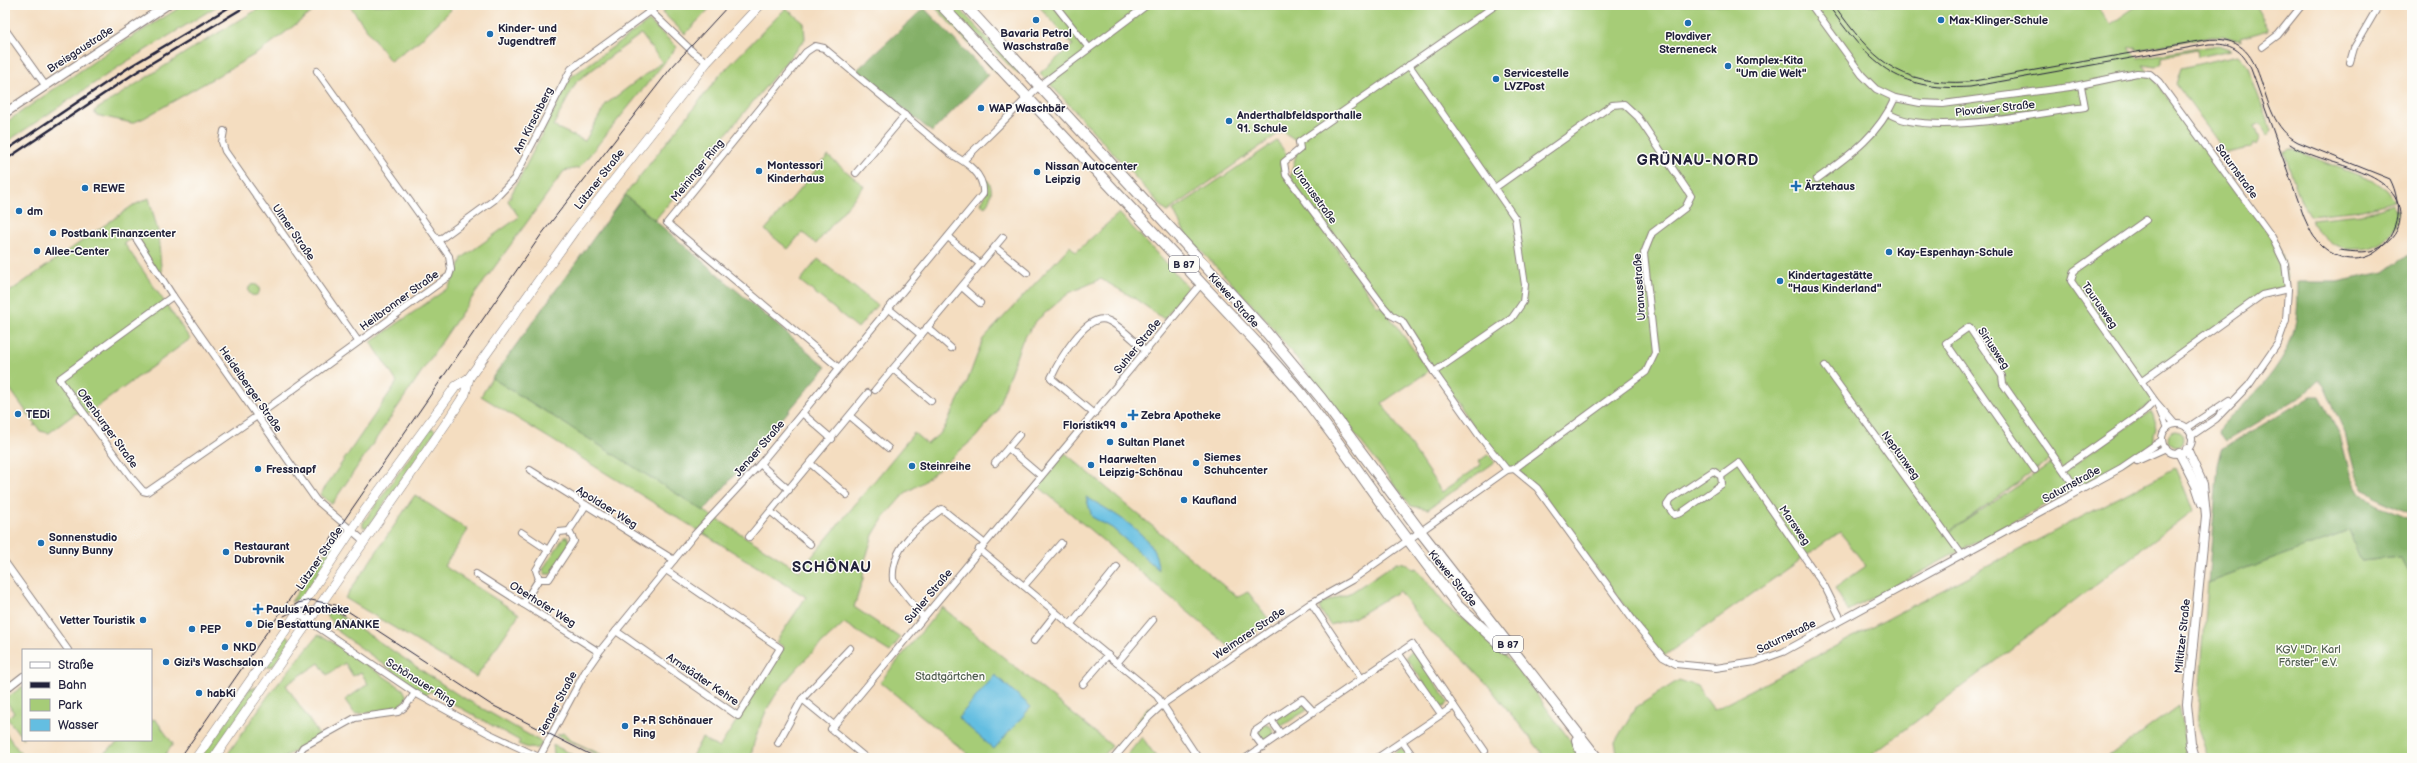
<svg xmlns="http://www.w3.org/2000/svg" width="2417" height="763" font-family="'Balsamiq Sans',sans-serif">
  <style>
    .green { fill: #a6cc77; stroke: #647759; fill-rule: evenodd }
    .forest { fill: #84b068; stroke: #536952 }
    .water { fill: #64bee1; stroke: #43708e }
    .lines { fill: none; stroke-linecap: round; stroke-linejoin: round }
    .minor-casing { stroke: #8b807e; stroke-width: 8 }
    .tertiary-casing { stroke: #8b807e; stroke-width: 10 }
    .secondary-casing { stroke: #8b807e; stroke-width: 10 }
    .primary-casing { stroke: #8b807e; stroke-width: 12 }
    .minor { stroke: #fff; stroke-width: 6 }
    .tertiary { stroke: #fff; stroke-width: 8 }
    .secondary { stroke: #fff; stroke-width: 9 }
    .primary { stroke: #fff; stroke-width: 10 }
    .tram { stroke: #22223b; stroke-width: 1 }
    .rail { stroke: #22223b; stroke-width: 2.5 }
    .poi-dot { fill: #1f6fb2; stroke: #fdfcf7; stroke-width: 1.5 }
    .labels { text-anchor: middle; stroke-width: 3; stroke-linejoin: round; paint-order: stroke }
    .shield { fill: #fdfcf7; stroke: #646373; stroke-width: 1 }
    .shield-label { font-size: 10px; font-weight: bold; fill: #22223b }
    .poi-label { font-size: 11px; font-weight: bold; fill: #22223b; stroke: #fdfcf7; text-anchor: start }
    .street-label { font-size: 11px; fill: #22223b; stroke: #fdfcf7 }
    .park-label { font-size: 11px; fill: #505e50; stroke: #fdfcf7 }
    .district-label { font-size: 15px; font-weight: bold; letter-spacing: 1px; fill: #22223b; stroke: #fdfcf7 }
  </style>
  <rect width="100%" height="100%" fill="#fdfcf7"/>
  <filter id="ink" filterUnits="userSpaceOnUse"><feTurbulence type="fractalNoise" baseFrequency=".025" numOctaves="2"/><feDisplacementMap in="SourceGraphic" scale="8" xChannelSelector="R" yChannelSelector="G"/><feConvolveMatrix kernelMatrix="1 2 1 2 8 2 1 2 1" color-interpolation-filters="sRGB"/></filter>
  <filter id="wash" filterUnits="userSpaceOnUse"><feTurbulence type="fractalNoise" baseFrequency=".012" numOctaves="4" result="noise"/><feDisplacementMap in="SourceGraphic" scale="16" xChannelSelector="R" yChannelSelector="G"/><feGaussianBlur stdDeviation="0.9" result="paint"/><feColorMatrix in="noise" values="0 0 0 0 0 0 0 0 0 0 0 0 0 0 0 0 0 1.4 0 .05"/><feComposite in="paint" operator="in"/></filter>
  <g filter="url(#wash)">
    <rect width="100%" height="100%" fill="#f4ddc0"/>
    <!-- green -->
    <g class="green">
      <polygon points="184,5 219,5 126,62 5,143 5,123 109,51"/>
      <polygon points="265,5 321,5 261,51 144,118 132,123 96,115 94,111 188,51"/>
      <polygon points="349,5 447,5 451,10 420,40 390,61"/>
      <polygon points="666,5 713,5 685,34 663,13"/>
      <polygon points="933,5 937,5 998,71 996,73"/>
      <path d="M947 5H956L1019 72 1017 73C994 49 969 29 947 5Z"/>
      <polygon points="1038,5 2095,5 2111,24 2138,5 2255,5 2269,30 2240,38 2241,41 2223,36 2211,36 2137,50 2136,47 2129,48 2138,58 2218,45 2232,50 2198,57 2197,50 2161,57 2161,63 2155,67 2143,65 2272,237 2285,264 2288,289 2262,295 2142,381 2155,401 2063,469 2054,457 1943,536 2052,463 2061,473 2151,411 2156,427 2154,434 2154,443 2129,460 1848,611 1835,588 1866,566 1840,532 1664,656 1651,642 1537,488 1514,469 1507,470 1478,434 1402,321 1391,315 1290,179 1299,142 1282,131 1167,212 1040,73 1073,45"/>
      <polygon points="786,8 804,23 805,39 655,220 625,195 719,76"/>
      <path d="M649 21 677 47 579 168 564 171 462 312 332 504 320 495 397 382 371 342 448 288 458 270 462 258 519 217 508 201 571 77ZM641 34 662 62 606 104 585 141 553 126 577 81Z"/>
      <polygon points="2238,55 2247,65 2271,131 2266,137 2260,123 2254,126 2259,139 2256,145 2253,143 2251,148 2226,153 2176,84 2181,68"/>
      <polygon points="1277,141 1288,156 1280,164 1285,175 1378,307 1381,305 1429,371 1382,403 1442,492 1481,465 1479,461 1489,454 1495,462 1428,509 1411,506 1264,317 1186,235 1173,210"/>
      <polygon points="2291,149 2376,182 2387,190 2395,201 2362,210 2309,215 2301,202 2284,152"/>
      <polygon points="828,156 864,186 816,244 802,232 788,249 765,230"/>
      <path d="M984 177C995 186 992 197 985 207L981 204 987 191Z"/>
      <polygon points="149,198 158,232 162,278 134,237 124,243 190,339 86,415 76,413 49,433 40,431 36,425 33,426 35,424 5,382 5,295 132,206"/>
      <path d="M2393 204 2394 209 2397 208C2399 233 2384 248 2359 249 2352 249 2344 250 2338 247 2325 242 2317 229 2310 219L2360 214Z"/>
      <path d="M1119 213 1188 287 1164 319 1134 298 1101 279 1069 293 1037 320 1022 341 996 412 976 437 922 483 905 493 884 517 873 535 864 564 863 579 854 607 900 638 890 652 844 623C799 665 765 692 751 755L760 758H691L702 738 719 748 784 647 776 642 806 597 481 396 492 378 800 571 914 433 927 444 943 431 967 382 983 339 1070 246 1076 252Z"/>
      <polygon points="818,259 877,305 858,328 800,281"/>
      <circle cx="254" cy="290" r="5.5"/>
      <polygon points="430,429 434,429 435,432 368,527 363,527 363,523"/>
      <circle cx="2176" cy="439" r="8"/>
      <polygon points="1065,453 1237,597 1248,592 1270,621 1232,649 1039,487"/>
      <polygon points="2175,468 2193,510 1868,758 1618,758 1615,742 1635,708 1679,680 1697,686 1714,710"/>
      <polygon points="415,495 468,530 444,566 519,614 476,677 345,598"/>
      <polygon points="2349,531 2362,561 2401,557 2412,577 2412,758 2208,758 2197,725 2208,583"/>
      <polygon points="339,532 340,540 337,545 301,598 291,602"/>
      <polygon points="564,537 568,537 570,543 551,574 545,574 543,569"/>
      <polygon points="1397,562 1404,563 1413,569 1416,568 1447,607 1490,640 1505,655 1528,683 1575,747 1579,758 1533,758 1542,753 1487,684 1459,655 1429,631 1399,591 1354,618 1330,625 1319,608 1323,603 1352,592"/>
      <polygon points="942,607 1112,746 1102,758 973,758 880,682"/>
      <path d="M328 611 338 614 457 694 543 743C537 752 528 748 518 744L520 741 430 691 426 695 332 627 333 622 327 616Z"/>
      <polygon points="286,635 291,639 273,666 264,667"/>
      <path d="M318 635 326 638 403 689 407 697C398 715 372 711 355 714L345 700 368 684 361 672 353 676 345 663 327 675 319 663 286 685 319 735 284 758H225L268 696Z"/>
      <polygon points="1411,651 1413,651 1449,702 1444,707 1440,707 1406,657"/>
      <polygon points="23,686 23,739 7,718 14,713 5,699"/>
      <polygon points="259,687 209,758 202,756 249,689"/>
      <polygon points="1300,703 1303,703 1307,710 1280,727 1277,719"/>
      <polygon points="2178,706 2190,758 2107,758"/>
      <polygon points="1149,707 1151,709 1136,726 1134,725"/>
      <polygon points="151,719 156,720 173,744 163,758 97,758 121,740 151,740"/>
      <circle cx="1266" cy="732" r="7"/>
      <polygon points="5,732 24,758 5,758"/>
      <polygon points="563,733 572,741 609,758 604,758 557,735"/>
      <polygon points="1142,737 1157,758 1125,758"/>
      <polygon points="1120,741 1122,743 1110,758 1106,758"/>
      <polygon points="553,745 580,758 557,758 554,754"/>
      <polygon points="1401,748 1407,754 1406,757 1387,758"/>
    </g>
    <!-- forest -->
    <g class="forest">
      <polygon points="924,8 988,75 932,132 857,70"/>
      <polygon points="625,195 826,367 704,511 492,378"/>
      <path d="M2412 248V514L2378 499 2365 489 2355 472 2345 433 2324 386 2319 380 2304 394 2226 441 2219 432 2223 424C2248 402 2284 367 2293 333 2298 316 2298 300 2298 282H2337L2384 272 2410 253Z"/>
      <polygon points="2311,396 2320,396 2340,435 2350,474 2361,493 2375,504 2412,520 2412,577 2401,557 2361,561 2349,531 2208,583 2218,465 2222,449"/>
    </g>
    <!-- water -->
    <g class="water">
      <path d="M1086 497C1107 509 1144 529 1154 552 1157 557 1157 564 1159 570L1112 528 1092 517Z"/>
      <polygon points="995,675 1031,707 994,749 958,718"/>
    </g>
  </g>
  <g filter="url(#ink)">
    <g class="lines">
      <defs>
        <g id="minor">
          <polyline points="644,5 694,53 707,62"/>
          <polyline points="1055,5 1089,48"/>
          <polyline points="1811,5 1862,75 1876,89 1895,98 1920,103 1943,104 2070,87 2137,73 2150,74 2159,82 2272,237 2285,264 2288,289 2286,320 2278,343 2249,385 2216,419 2191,436"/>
          <polyline points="5,29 45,85"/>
          <polyline points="2262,47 2278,35 2302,5"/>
          <polyline points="2350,62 2354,48 2379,5"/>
          <polyline points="1409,65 1515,218 1525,285 1523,302 1512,318 1434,372 1478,434 1507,470"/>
          <path d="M1888 113C1925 138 2040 113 2085 107L2081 86"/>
          <polyline points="224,131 222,142 225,151 358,341"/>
          <polyline points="964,160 1038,87 1147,5"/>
          <polyline points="856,173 905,115"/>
          <path d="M1817 179C1850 155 1878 136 1895 98"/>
          <polyline points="2146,220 2074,271 2071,281 2155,401 2175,424"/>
          <polyline points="135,237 173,296 316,500 364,541"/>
          <polyline points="948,237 980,264"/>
          <polyline points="438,241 494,200 514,179 571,69 659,5"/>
          <polyline points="995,247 1027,273"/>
          <polyline points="962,287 980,303"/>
          <polyline points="173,296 59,379 131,477 143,491 147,492 257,416 449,276 451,270 449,256 317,71"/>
          <polyline points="888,308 921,335"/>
          <polyline points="927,327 951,348"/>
          <polyline points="1825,366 1962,555"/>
          <polyline points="893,369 931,401"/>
          <polyline points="1434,372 1402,321 1391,315 1384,307 1286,175 1284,162 1300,149 1299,142 1496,5"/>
          <polyline points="2142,381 2262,295 2288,289"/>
          <polyline points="875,390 1003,237"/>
          <polyline points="2158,406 2167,428"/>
          <polyline points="802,413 832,439"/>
          <path d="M1094 414 1051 378C1058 363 1087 309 1109 321 1122 327 1134 341 1146 351"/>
          <polyline points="850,416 888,448"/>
          <circle cx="2177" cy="439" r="15"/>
          <polyline points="2187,428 2229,400"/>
          <polyline points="1019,435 1008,448 1041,476"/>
          <polyline points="2137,461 2166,448"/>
          <polyline points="995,463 1008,448"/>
          <polyline points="760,464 789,490"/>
          <polyline points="811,464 847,495"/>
          <polyline points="1514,469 1537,488 1638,627 1663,657 1676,664 1716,668 1755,662 1783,652 2121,468 2162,440"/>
          <polyline points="2063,469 2144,412 2155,401"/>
          <polyline points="530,470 674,560"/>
          <polyline points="2035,470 1946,343 1969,327 2002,376 2003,384 2078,491"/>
          <polygon points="1713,471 1721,476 1722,484 1681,513 1674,515 1667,505 1671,499"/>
          <polyline points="1721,476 1739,463 1825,587 1841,619"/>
          <polyline points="771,512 810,544"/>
          <polyline points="521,532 548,550"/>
          <polyline points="749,537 868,393"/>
          <polyline points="979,549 1157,696 1198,758"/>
          <polyline points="5,562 68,650"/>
          <polyline points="476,574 599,652"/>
          <polyline points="539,579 536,570 559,532 569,531"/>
          <polyline points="1024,586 1061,543"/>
          <polyline points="1311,603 1362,679"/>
          <polyline points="523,604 539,579 549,579 574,541 569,531 586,505"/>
          <polyline points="297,613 415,693 488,733 541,758"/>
          <path d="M923 617 893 580C890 548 919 526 942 509L984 543"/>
          <polyline points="1070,625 1117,567"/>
          <polyline points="616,631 738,716 780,648 666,570"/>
          <polyline points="1034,641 1056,613"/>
          <polyline points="1399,654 1441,714"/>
          <polyline points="1117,663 1153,620"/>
          <polyline points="1083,684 1108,655"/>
          <polyline points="5,690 23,676"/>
          <polyline points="802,699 834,725"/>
          <polyline points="1454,706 1485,751"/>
          <polyline points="1271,720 1281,734"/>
          <polyline points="1402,741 1412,755 1407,758"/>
          <polyline points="778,743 802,699 850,648"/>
          <polyline points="1263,747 1254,735 1255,731 1302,699 1314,712"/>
          <polyline points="296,758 303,747 355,718 398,712 405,707 415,693"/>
          <path d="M539 758 585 672 599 652 695 534 760 464 983 194C985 174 966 162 951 154L824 48 815 46 806 52 667 223 839 368"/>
          <polyline points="866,758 831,729 1202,283"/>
          <polyline points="1114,758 1149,717 1163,704 1311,603 1352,580 1507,470 1514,469 1646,372 1655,353 1644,253 1652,233 1685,208 1691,196 1638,117 1624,104 1612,105 1496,187"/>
          <polyline points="1246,758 1412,644 1454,706 1377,758"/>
        </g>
        <g id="tertiary">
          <polyline points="5,113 167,5"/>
          <polyline points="2187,449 2203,484 2206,516 2187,704 2191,744 2195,758"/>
          <polyline points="2179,453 2196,486 2202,504"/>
        </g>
        <g id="secondary">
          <polyline points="196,758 285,631 363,513 456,386 469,378"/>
          <polyline points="214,758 449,419 465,394 469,378 574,231 707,62 760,5"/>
        </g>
        <g id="primary">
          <polyline points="941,5 1256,342 1301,393 1334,437 1391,517 1458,606 1505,649"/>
          <polyline points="965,5 1267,333 1321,398 1420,531 1597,758"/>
          <polyline points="1577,740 1583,758"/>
        </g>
      </defs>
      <!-- minor casing -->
      <use href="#minor" class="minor-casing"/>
      <!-- tertiary casing -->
      <use href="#tertiary" class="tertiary-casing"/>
      <!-- secondary casing -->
      <use href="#secondary" class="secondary-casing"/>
      <!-- primary casing -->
      <use href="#primary" class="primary-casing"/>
      <!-- minor -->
      <use href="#minor" class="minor"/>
      <!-- tertiary -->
      <use href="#tertiary" class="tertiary"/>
      <!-- secondary -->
      <use href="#secondary" class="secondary"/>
      <!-- primary -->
      <use href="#primary" class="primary"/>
      <!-- tram -->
      <g class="tram">
        <path d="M1828 5C1869 62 1895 92 1970 87L2209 44C2231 43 2242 50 2251 69L2304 217C2309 228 2313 238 2322 246 2365 284 2417 232 2390 179L2298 142C2249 117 2277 30 2204 40L1968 82C1897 86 1873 59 1834 5"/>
        <path d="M2290 144C2322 167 2400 167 2400 217 2400 230 2392 240 2381 247 2370 254 2353 252 2340 250"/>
        <polyline points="284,611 298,603 311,600 340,606 490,704 597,758"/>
        <path d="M284 616C305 604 324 605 345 615"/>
        <polyline points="180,758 541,235 671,68 729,5"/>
      </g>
      <!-- rail -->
      <g class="rail">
        <polyline points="5,151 131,66 233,5"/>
        <polyline points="5,160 135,73 248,5"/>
      </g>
    </g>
  </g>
  <!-- markers -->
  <g class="poi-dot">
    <circle cx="1036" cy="20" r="4"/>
    <circle cx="1941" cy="20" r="4"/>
    <circle cx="1688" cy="23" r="4"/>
    <circle cx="490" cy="34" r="4"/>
    <circle cx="1728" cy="66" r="4"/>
    <circle cx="1496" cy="79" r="4"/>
    <circle cx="981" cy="108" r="4"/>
    <circle cx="1229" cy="121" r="4"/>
    <circle cx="759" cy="171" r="4"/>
    <circle cx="1037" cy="172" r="4"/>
    <path d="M1794 180h4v4h4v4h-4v4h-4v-4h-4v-4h4z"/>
    <circle cx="85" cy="188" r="4"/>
    <circle cx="19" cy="211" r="4"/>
    <circle cx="53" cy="233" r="4"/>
    <circle cx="37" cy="251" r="4"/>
    <circle cx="1889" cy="252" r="4"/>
    <circle cx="1780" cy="281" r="4"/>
    <circle cx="18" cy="414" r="4"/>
    <path d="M1131 409h4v4h4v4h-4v4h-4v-4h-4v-4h4z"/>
    <circle cx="1124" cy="425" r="4"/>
    <circle cx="1110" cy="442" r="4"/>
    <circle cx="1196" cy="463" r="4"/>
    <circle cx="1091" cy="465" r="4"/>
    <circle cx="912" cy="466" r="4"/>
    <circle cx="258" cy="469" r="4"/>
    <circle cx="1184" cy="500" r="4"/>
    <circle cx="41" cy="543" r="4"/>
    <circle cx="226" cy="552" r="4"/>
    <path d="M256 603h4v4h4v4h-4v4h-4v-4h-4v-4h4z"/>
    <circle cx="143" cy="620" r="4"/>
    <circle cx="249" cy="624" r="4"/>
    <circle cx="192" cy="629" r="4"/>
    <circle cx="225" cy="647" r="4"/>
    <circle cx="166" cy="662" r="4"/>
    <circle cx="199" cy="693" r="4"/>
    <circle cx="625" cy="726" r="4"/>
  </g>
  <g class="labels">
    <!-- shield labels -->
    <g class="shield">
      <rect x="1169" y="256" width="30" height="16" rx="3"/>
      <rect x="1493" y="636" width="30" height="16" rx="3"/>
    </g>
    <g class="shield-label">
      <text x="1184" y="268">B 87</text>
      <text x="1508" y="648">B 87</text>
    </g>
    <!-- poi labels -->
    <g class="poi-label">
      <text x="1949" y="24">Max-Klinger-Schule</text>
      <text x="498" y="32">Kinder- und<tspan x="498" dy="13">Jugendtreff</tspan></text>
      <text x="1036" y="37" text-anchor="middle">Bavaria Petrol<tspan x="1036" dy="13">Waschstraße</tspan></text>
      <text x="1688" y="40" text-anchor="middle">Plovdiver<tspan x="1688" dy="13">Sterneneck</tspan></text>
      <text x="1736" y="64">Komplex-Kita<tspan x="1736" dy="13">"Um die Welt"</tspan></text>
      <text x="1504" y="77">Servicestelle<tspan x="1504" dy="13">LVZPost</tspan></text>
      <text x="989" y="112">WAP Waschbär</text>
      <text x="1237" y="119">Anderthalbfeldsporthalle<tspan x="1237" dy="13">91. Schule</tspan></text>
      <text x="767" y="169">Montessori<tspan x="767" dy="13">Kinderhaus</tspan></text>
      <text x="1045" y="170">Nissan Autocenter<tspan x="1045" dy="13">Leipzig</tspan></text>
      <text x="1805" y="190">Ärztehaus</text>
      <text x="93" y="192">REWE</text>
      <text x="27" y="215">dm</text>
      <text x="61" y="237">Postbank Finanzcenter</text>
      <text x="45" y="255">Allee-Center</text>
      <text x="1897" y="256">Kay-Espenhayn-Schule</text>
      <text x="1788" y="279">Kindertagestätte<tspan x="1788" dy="13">"Haus Kinderland"</tspan></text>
      <text x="26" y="418">TEDi</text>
      <text x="1141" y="419">Zebra Apotheke</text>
      <text x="1116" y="429" text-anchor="end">Floristik99</text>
      <text x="1118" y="446">Sultan Planet</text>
      <text x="1204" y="461">Siemes<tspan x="1204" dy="13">Schuhcenter</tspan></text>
      <text x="1099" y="463">Haarwelten<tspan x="1099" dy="13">Leipzig-Schönau</tspan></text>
      <text x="920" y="470">Steinreihe</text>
      <text x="266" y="473">Fressnapf</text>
      <text x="1192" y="504">Kaufland</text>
      <text x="49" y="541">Sonnenstudio<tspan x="49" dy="13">Sunny Bunny</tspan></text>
      <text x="234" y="550">Restaurant<tspan x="234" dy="13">Dubrovnik</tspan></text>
      <text x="266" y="613">Paulus Apotheke</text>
      <text x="135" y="624" text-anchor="end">Vetter Touristik</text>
      <text x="257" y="628">Die Bestattung ANANKE</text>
      <text x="200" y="633">PEP</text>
      <text x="233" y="651">NKD</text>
      <text x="174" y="666">Gizi's Waschsalon</text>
      <text x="207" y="697">habKi</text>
      <text x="633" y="724">P+R Schönauer<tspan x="633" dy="13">Ring</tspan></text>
    </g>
    <!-- street labels -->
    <g class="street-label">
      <text transform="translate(80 49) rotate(-33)" y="4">Breisgaustraße</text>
      <text transform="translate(1995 108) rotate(-6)" y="4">Plovdiver Straße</text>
      <text transform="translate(533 120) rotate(-63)" y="4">Am Kirschberg</text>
      <text transform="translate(697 170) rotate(-51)" y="4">Meininger Ring</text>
      <text transform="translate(2237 171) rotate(54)" y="4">Saturnstraße</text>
      <text transform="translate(599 179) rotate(-52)" y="4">Lützner Straße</text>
      <text transform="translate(1315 195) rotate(54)" y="4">Uranusstraße</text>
      <text transform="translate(294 232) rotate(55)" y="4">Ulmer Straße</text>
      <text transform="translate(1639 287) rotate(-94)" y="4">Uranusstraße</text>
      <text transform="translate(399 300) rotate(-36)" y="4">Heilbronner Straße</text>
      <text transform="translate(1234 300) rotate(48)" y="4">Kiewer Straße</text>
      <text transform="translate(2100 305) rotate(55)" y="4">Taurusweg</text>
      <text transform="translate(1137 346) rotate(-51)" y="4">Suhler Straße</text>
      <text transform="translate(1994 348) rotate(56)" y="4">Siriusweg</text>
      <text transform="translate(251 389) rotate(55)" y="4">Heidelberger Straße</text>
      <text transform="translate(108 428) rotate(54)" y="4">Offenburger Straße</text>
      <text transform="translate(759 448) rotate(-49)" y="4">Jenaer Straße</text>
      <text transform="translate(1901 455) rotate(54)" y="4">Neptunweg</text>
      <text transform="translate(2071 484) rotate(-29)" y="4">Saturnstraße</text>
      <text transform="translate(607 507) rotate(32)" y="4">Apoldaer Weg</text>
      <text transform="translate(1795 525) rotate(55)" y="4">Marsweg</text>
      <text transform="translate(319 558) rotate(-56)" y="4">Lützner Straße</text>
      <text transform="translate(1453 578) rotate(50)" y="4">Kiewer Straße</text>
      <text transform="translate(928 596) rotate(-50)" y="4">Suhler Straße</text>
      <text transform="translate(543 604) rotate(32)" y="4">Oberhofer Weg</text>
      <text transform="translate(1249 633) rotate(-34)" y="4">Weimarer Straße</text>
      <text transform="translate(1786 636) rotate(-26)" y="4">Saturnstraße</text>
      <text transform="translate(2182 636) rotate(-84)" y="4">Miltitzer Straße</text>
      <text transform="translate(703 679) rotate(34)" y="4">Arnstädter Kehre</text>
      <text transform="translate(421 682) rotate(32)" y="4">Schönauer Ring</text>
      <text transform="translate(557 703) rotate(-62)" y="4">Jenaer Straße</text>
    </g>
    <!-- park labels -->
    <g class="park-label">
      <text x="2308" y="653">KGV "Dr. Karl<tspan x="2308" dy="13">Förster" e.V.</tspan></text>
      <text x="950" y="680">Stadtgärtchen</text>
    </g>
    <!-- district labels -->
    <g class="district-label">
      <text x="1698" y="165">GRÜNAU-NORD</text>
      <text x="832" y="572">SCHÖNAU</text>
    </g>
  </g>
  <!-- margin -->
  <rect width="2417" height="763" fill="none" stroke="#fdfcf7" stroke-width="20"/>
  <!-- legend -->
  <rect x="22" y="649" width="130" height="92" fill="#fdfcf7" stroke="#a5a5ac"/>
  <rect x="30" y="662" width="20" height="6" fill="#ffffff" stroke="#a5a5ac"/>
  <text x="58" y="669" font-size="12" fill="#22223b">Straße</text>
  <rect x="30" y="682" width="20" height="6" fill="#22223b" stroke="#a5a5ac"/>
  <text x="58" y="689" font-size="12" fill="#22223b">Bahn</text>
  <rect x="30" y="699" width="20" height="12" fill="#a6cc77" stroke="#a5a5ac"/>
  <text x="58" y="709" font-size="12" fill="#22223b">Park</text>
  <rect x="30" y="719" width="20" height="12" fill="#64bee1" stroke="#a5a5ac"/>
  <text x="58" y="729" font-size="12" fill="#22223b">Wasser</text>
</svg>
